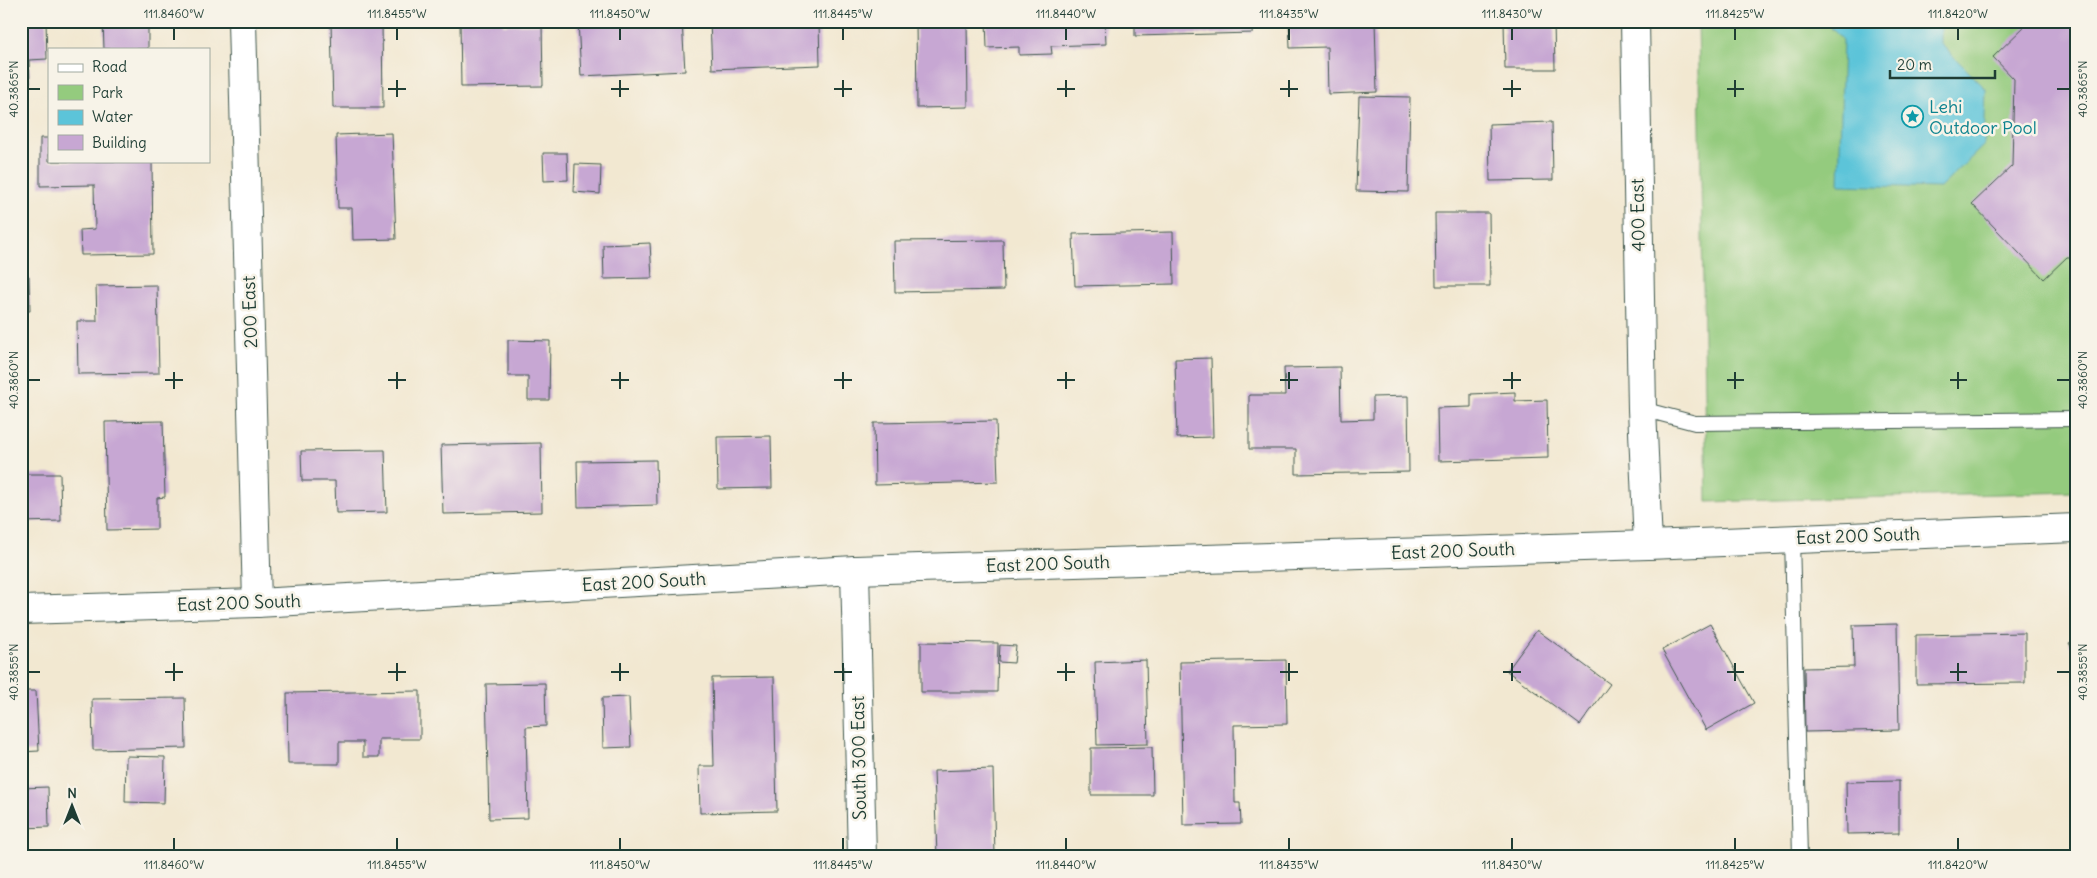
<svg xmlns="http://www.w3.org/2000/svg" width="2097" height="878" font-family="Delius,sans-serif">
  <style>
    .green { fill: #94cb7e; stroke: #5a8459 }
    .water { fill: #5cc4d9; stroke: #3e8086 }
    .building { fill: #c7a7d3 }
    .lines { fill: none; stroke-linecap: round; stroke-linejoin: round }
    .service-casing { stroke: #3f574c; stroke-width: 16 }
    .minor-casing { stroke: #3f574c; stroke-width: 30 }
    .service { stroke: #fff; stroke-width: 14 }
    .minor { stroke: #fff; stroke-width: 28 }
    .ticks { fill: none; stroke: #1f3d34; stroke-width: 2 }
    .labels { text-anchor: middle; stroke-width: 5; stroke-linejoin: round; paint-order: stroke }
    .culture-label { font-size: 18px; fill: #0d838f; stroke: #f7f3e8; text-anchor: start }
    .street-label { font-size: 18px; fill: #1f3d34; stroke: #f7f3e8 }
    .neatline { fill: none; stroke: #1f3d34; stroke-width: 2 }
    .ticks-label { font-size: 12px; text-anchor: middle; fill: #1f3d34 }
  </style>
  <rect width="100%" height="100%" fill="#f7f3e8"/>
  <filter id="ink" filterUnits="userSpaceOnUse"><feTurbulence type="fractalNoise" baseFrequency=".02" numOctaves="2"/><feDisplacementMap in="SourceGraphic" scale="10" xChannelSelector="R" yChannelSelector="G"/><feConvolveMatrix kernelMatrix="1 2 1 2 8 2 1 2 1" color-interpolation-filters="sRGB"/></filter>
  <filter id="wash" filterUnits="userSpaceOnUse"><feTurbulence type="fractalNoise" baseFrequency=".0096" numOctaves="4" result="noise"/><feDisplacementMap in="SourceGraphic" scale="20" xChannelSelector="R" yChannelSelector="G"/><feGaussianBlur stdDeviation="1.12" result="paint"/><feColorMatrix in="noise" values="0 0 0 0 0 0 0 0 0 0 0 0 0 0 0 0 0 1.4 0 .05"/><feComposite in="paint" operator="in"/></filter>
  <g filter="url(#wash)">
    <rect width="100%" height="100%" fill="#f2e8d1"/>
    <!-- green -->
    <polygon class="green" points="1698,21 2076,21 2076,492 1707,502"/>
    <!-- water -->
    <polygon class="water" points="1824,21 1941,21 1941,44 1986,89 1984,145 1940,188 1839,185 1843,40"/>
    <g id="blocks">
      <!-- building -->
      <g class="building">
        <polygon points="21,21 46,21 47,59 29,60 30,83 21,83"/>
        <polygon points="103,21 148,21 148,49 104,49"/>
        <polygon points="331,21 382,21 383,108 333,108"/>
        <polygon points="460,21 503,21 503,25 542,24 543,86 461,87"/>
        <polygon points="578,21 682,21 685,71 581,76"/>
        <polygon points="710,21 819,21 820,65 712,69"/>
        <polygon points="916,21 967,21 968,107 917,108"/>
        <polygon points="986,21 1105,21 1106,44 1051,46 1052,54 1019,55 1019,47 987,48"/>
        <polygon points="1135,21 1252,21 1253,33 1135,36"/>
        <polygon points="1289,21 1375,21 1377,92 1328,94 1327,47 1290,48"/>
        <polygon points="1504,21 1554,21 1555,69 1505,69"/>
        <polygon points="2030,21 2076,21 2076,257 2067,257 2044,279 1972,204 2012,166 2014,79 1993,57"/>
        <polygon points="1359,96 1410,97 1408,192 1356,191"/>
        <polygon points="1552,122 1553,180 1490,181 1489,124"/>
        <polygon points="392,133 396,239 353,240 352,208 338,208 336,135"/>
        <polygon points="40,138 49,138 49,161 152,161 153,254 81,255 80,230 95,229 94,185 40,186"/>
        <polygon points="543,153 567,153 568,180 544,181"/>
        <polygon points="575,164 601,165 600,194 574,192"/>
        <polygon points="1435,213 1489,213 1490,286 1436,286"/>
        <polygon points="1173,232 1174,284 1075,286 1073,234"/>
        <polygon points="1003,240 1004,290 895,292 894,241"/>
        <polygon points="650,243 652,278 604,279 603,245"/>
        <polygon points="29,276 30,311 21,311 21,277"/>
        <polygon points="157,285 159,373 78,374 77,321 97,321 96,286"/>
        <polygon points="508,340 550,341 549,400 528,400 528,376 508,376"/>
        <polygon points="1211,358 1213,437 1177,438 1175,359"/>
        <polygon points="1340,367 1341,420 1373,419 1373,397 1408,396 1409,472 1296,474 1296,449 1249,449 1249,395 1285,395 1284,368"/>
        <polygon points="1515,392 1515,401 1547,400 1548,458 1438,461 1437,408 1471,407 1471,394"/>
        <polygon points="163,421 165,497 157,498 157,529 107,530 105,422"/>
        <polygon points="996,421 998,482 875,485 874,423"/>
        <polygon points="771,436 772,488 718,489 717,437"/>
        <polygon points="541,443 542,512 443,514 441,445"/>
        <polygon points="385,450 387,512 336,513 335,481 302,481 301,451"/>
        <polygon points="656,460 657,505 578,507 577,461"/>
        <polygon points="21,474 60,474 61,521 21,522"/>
        <polygon points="1710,624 1754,703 1706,730 1662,650"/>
        <polygon points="1897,624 1899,730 1805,732 1804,668 1854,667 1853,625"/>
        <polygon points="1537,630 1610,684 1580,725 1507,671"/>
        <polygon points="2025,633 2025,683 1916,684 1916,635"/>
        <polygon points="2076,640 2076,656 2069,643"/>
        <polygon points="921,642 998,643 997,692 921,692"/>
        <polygon points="1000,645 1016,646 1014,663 999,662"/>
        <polygon points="1146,660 1148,744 1097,745 1095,662"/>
        <polygon points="1286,660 1287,724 1234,725 1235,803 1240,803 1241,824 1183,825 1180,662"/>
        <polygon points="774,677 777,811 700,813 699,766 714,766 712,678"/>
        <polygon points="545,683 546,726 526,727 528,818 489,819 486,684"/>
        <polygon points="21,691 36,691 39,751 21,752"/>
        <polygon points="420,691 420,739 379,739 379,757 363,757 363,742 339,742 339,764 288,764 287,693"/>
        <polygon points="629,697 631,747 603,748 602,698"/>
        <polygon points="185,698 186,748 93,750 92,699"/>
        <polygon points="1152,747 1153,795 1091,795 1091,748"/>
        <polygon points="126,756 165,757 164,803 125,802"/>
        <polygon points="993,769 995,857 937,857 934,771"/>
        <polygon points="1899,781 1899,833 1847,834 1846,782"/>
        <polygon points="48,787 49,827 21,828 21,788"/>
      </g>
    </g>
  </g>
  <g filter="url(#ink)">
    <use href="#blocks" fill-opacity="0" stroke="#3f574c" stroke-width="1"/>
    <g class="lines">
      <defs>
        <g id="service">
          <polyline points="1642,409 1695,423 2076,419"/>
          <polyline points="1792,538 1800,857"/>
        </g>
        <g id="minor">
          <polyline points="242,21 257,603"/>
          <polyline points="1635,21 1642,409 1648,545"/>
          <polyline points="855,570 862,857"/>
          <polyline points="21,610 257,603 855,570 1648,545 2076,528"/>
        </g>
      </defs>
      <!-- service casing -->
      <use href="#service" class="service-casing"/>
      <!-- minor casing -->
      <use href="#minor" class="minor-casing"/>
      <!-- service -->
      <use href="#service" class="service"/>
      <!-- minor -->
      <use href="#minor" class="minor"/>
    </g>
  </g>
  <!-- ticks -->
  <path class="ticks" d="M174 28V40M397 28V40M620 28V40M843 28V40M1066 28V40M1289 28V40M1512 28V40M1735 28V40M1958 28V40M397 80V97M620 80V97M843 80V97M1066 80V97M1289 80V97M1512 80V97M1735 80V97M28 89H40M388 89H406M611 89H629M834 89H852M1057 89H1075M1280 89H1298M1503 89H1521M1727 89H1744M2057 89H2070M174 372V389M397 372V389M620 372V389M843 372V389M1066 372V389M1289 372V389M1512 372V389M1735 372V389M1958 372V389M28 380H40M165 380H183M388 380H406M611 380H629M834 380H852M1057 380H1075M1280 380H1298M1503 380H1521M1727 380H1744M1950 380H1967M2057 380H2070M174 663V681M397 663V681M620 663V681M843 663V681M1066 663V681M1289 663V681M1512 663V681M1735 663V681M1958 663V681M28 672H40M165 672H183M388 672H406M611 672H629M834 672H852M1057 672H1075M1280 672H1298M1503 672H1521M1727 672H1744M1950 672H1967M2057 672H2070M174 838V850M397 838V850M620 838V850M843 838V850M1066 838V850M1289 838V850M1512 838V850M1735 838V850M1958 838V850"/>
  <!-- icons -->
  <defs>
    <symbol id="sight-ring" viewBox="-11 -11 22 22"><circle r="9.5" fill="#f7f3e8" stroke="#0f9aa8" stroke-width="1.5"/><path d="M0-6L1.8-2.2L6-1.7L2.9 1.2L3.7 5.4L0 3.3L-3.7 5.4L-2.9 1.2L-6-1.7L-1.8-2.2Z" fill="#0f9aa8"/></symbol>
  </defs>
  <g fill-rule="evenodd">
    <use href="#sight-ring" x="1900" y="104" width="25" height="25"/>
  </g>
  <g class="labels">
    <!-- culture labels -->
    <g class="culture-label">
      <text x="1929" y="113">Lehi<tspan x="1929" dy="21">Outdoor Pool</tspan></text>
    </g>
    <!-- street labels -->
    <g class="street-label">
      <text transform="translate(1638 215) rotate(-91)" y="6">400 East</text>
      <text transform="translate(250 312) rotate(-92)" y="6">200 East</text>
      <text transform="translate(1858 536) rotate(-2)" y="6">East 200 South</text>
      <text transform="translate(1453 551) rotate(-2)" y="6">East 200 South</text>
      <text transform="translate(1048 564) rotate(-2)" y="6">East 200 South</text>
      <text transform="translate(644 582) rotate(-3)" y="6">East 200 South</text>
      <text transform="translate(239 603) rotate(-2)" y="6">East 200 South</text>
      <text transform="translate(859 758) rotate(-91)" y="6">South 300 East</text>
    </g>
  </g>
  <!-- margin -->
  <rect width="2097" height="878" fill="none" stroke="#f7f3e8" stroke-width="55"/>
  <!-- legend -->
  <rect x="48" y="48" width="162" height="115" fill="#f7f3e8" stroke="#a1aaa0"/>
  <rect x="58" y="64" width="25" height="8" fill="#ffffff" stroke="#a1aaa0"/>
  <text x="92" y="72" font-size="15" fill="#1f3d34">Road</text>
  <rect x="58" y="85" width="25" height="15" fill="#94cb7e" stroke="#a1aaa0"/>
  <text x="92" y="98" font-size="15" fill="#1f3d34">Park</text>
  <rect x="58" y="110" width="25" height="15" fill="#5cc4d9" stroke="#a1aaa0"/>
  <text x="92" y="122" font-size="15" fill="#1f3d34">Water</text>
  <rect x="58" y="135" width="25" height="15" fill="#c7a7d3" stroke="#a1aaa0"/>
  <text x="92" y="148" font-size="15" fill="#1f3d34">Building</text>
  <!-- north arrow -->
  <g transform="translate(72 806)" stroke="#f7f3e8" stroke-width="4" paint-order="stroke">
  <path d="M0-4L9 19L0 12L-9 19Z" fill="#1f3d34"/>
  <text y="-8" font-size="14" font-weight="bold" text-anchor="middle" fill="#1f3d34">N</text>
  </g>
  <!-- scale -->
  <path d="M1890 70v8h105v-8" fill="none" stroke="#1f3d34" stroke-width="2.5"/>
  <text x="1897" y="70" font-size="15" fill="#1f3d34" stroke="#f7f3e8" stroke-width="4" paint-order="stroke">20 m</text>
  <rect x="28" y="28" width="2042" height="822" class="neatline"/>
  <g class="ticks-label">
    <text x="174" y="18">111.8460°W</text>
    <text x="397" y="18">111.8455°W</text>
    <text x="620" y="18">111.8450°W</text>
    <text x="843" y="18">111.8445°W</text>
    <text x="1066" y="18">111.8440°W</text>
    <text x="1289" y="18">111.8435°W</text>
    <text x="1512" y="18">111.8430°W</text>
    <text x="1735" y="18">111.8425°W</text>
    <text x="1958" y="18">111.8420°W</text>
    <text transform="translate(14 89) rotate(-90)" y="4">40.3865°N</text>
    <text transform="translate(2083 89) rotate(-90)" y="4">40.3865°N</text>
    <text transform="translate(14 380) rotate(-90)" y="4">40.3860°N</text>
    <text transform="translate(2083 380) rotate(-90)" y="4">40.3860°N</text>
    <text transform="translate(14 672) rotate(-90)" y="4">40.3855°N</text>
    <text transform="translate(2083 672) rotate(-90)" y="4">40.3855°N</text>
    <text x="174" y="869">111.8460°W</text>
    <text x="397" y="869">111.8455°W</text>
    <text x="620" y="869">111.8450°W</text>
    <text x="843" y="869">111.8445°W</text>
    <text x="1066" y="869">111.8440°W</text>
    <text x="1289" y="869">111.8435°W</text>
    <text x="1512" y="869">111.8430°W</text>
    <text x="1735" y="869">111.8425°W</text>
    <text x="1958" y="869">111.8420°W</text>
  </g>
</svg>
